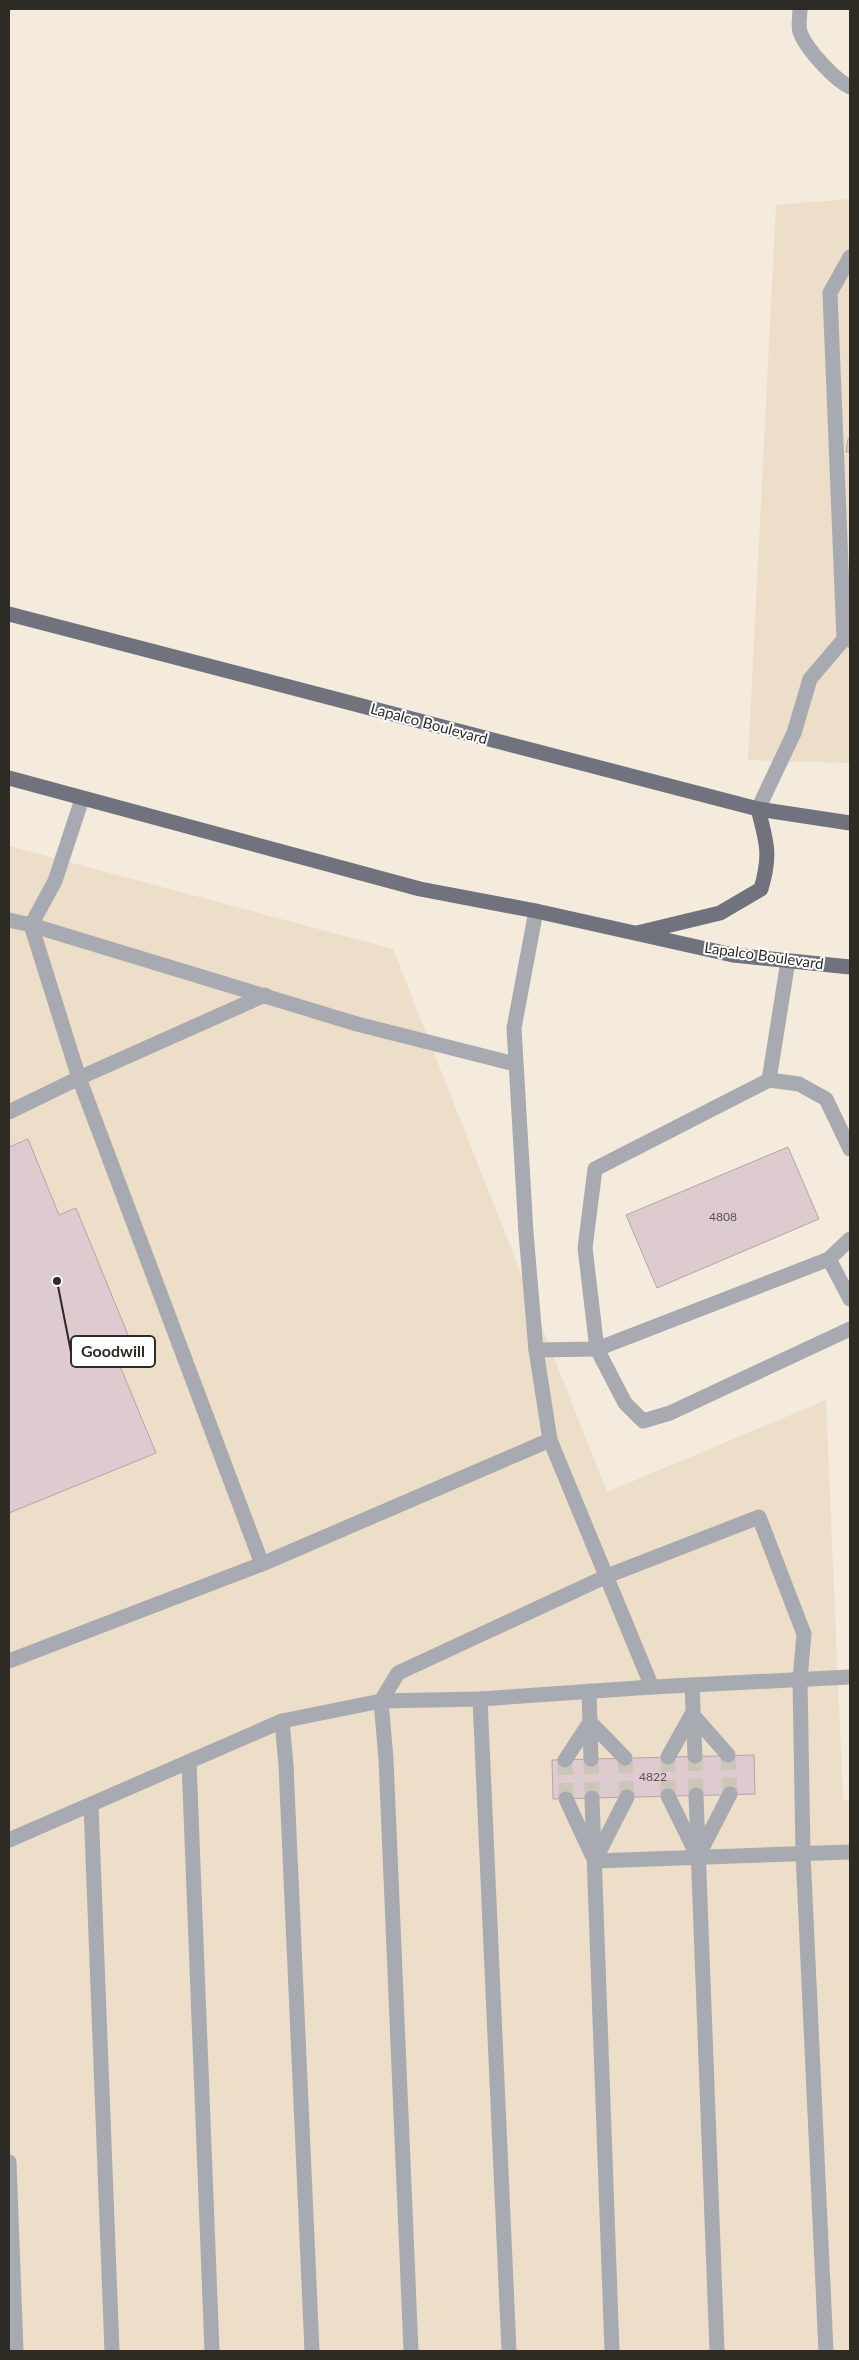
<svg xmlns="http://www.w3.org/2000/svg" width="859" height="2360" font-family="Lato,sans-serif">
  <style>
    .built { fill: #ecdec9 }
    .building { fill: #ddcbd0; stroke: #b5a4a9 }
    .lines { fill: none; stroke-linecap: round; stroke-linejoin: round }
    .minor-tunnel { stroke: #ccc5b8; stroke-width: 15; stroke-dasharray: 15 8; stroke-linecap: butt }
    .minor { stroke: #a8aab1; stroke-width: 15 }
    .major { stroke: #70737e; stroke-width: 15 }
    .labels { text-anchor: middle; stroke-width: 4; stroke-linejoin: round; paint-order: stroke }
    .number-label { font-size: 12px; fill: #5a5350 }
    .street-label { font-size: 15px; fill: #2e2b25; stroke: #fff }
    .leader { fill: none; stroke: #2e2b25; stroke-width: 2 }
    .callout-dot { fill: #2e2b25; stroke: #fff; stroke-width: 2 }
    .callout { fill: #fff; stroke: #2e2b25; stroke-width: 2 }
    .callout-label { font-size: 16px; text-anchor: middle; font-weight: bold; fill: #2e2b25 }
  </style>
  <rect width="100%" height="100%" fill="#f4ebdd"/>
  <!-- built -->
  <g class="built">
    <polygon points="850,199 850,763 748,760 776,205"/>
    <polygon points="9,846 393,949 607,1492 826,1400 843,1800 850,1801 850,2351 9,2351"/>
  </g>
  <!-- building -->
  <g class="building">
    <polygon points="848,439 850,439 850,580 850,452 846,452"/>
    <polygon points="28,1139 59,1215 76,1208 133,1347 115,1354 156,1453 9,1513 9,1147"/>
    <polygon points="788,1147 819,1219 657,1288 626,1215"/>
    <polygon points="754,1755 755,1794 553,1799 552,1760"/>
  </g>
  <g class="lines">
    <!-- minor-tunnel -->
    <g class="minor-tunnel">
      <polyline points="728,1755 730,1794"/>
      <polyline points="695,1756 696,1795"/>
      <polyline points="668,1757 668,1796"/>
      <polyline points="625,1758 627,1797"/>
      <polyline points="591,1759 592,1798"/>
      <polyline points="565,1760 566,1799"/>
    </g>
    <!-- minor -->
    <g class="minor">
      <path d="M800 9C800 15 798 26 800 32 806 49 835 80 850 87"/>
      <polyline points="844,639 830,293 850,257"/>
      <polyline points="82,799 55,881 31,925 357,1024 515,1064"/>
      <polyline points="758,809 794,733 810,679 844,639 850,640"/>
      <polyline points="536,911 514,1028 526,1233 536,1350 550,1440 652,1687 850,1677"/>
      <polyline points="9,920 31,925 79,1078 9,1112"/>
      <polyline points="769,1080 788,961"/>
      <polyline points="850,1149 826,1099 799,1084 769,1080 595,1169 585,1248 597,1349 625,1403 643,1421 670,1413 850,1329"/>
      <polyline points="829,1259 850,1299"/>
      <polyline points="536,1350 597,1349 829,1259 850,1239"/>
      <polyline points="262,1564 79,1078 265,995"/>
      <polyline points="9,1661 262,1564 550,1440"/>
      <polyline points="692,1685 695,1756"/>
      <polyline points="589,1691 591,1759"/>
      <polyline points="480,1699 509,2351"/>
      <polyline points="282,1721 286,1765 312,2351"/>
      <polyline points="668,1757 692,1714 728,1755"/>
      <polyline points="565,1760 590,1722 625,1758"/>
      <polyline points="189,1762 212,2351"/>
      <polyline points="696,1795 717,2351"/>
      <polyline points="668,1796 695,1851"/>
      <polyline points="592,1798 612,2351"/>
      <polyline points="566,1799 592,1855"/>
      <polyline points="91,1805 112,2351"/>
      <polyline points="9,1840 282,1721 381,1701 398,1673 607,1576 759,1517 804,1634 800,1679 803,1853 826,2351"/>
      <polyline points="698,1856 730,1794"/>
      <polyline points="595,1860 627,1797"/>
      <polyline points="595,1861 850,1852"/>
      <polyline points="9,2162 16,2351"/>
      <polyline points="411,2351 386,1759 381,1701 480,1699 652,1687"/>
    </g>
    <!-- major -->
    <g class="major">
      <polyline points="9,614 758,809 850,823"/>
      <polyline points="9,778 420,889 536,911 733,955 850,967"/>
      <path d="M637 933 720 913 761 889C771 855 767 843 758 809"/>
    </g>
  </g>
  <g class="labels">
    <!-- number labels -->
    <g class="number-label">
      <text x="723" y="1221">4808</text>
      <text x="653" y="1781">4822</text>
    </g>
    <!-- street labels -->
    <g class="street-label">
      <text transform="translate(429 724) rotate(15)" y="5">Lapalco Boulevard</text>
      <text transform="translate(764 956) rotate(8)" y="5">Lapalco Boulevard</text>
    </g>
  </g>
  <!-- callouts -->
  <path class="leader" d="M57 1281L71 1352"/>
  <circle class="callout-dot" cx="57" cy="1281" r="5"/>
  <rect class="callout" x="71" y="1336" width="84" height="31" rx="5"/>
  <g class="callout-label">
    <text x="113" y="1357">Goodwill</text>
  </g>
  <!-- border -->
  <rect width="859" height="2360" fill="none" stroke="#2e2b25" stroke-width="20"/>
</svg>
